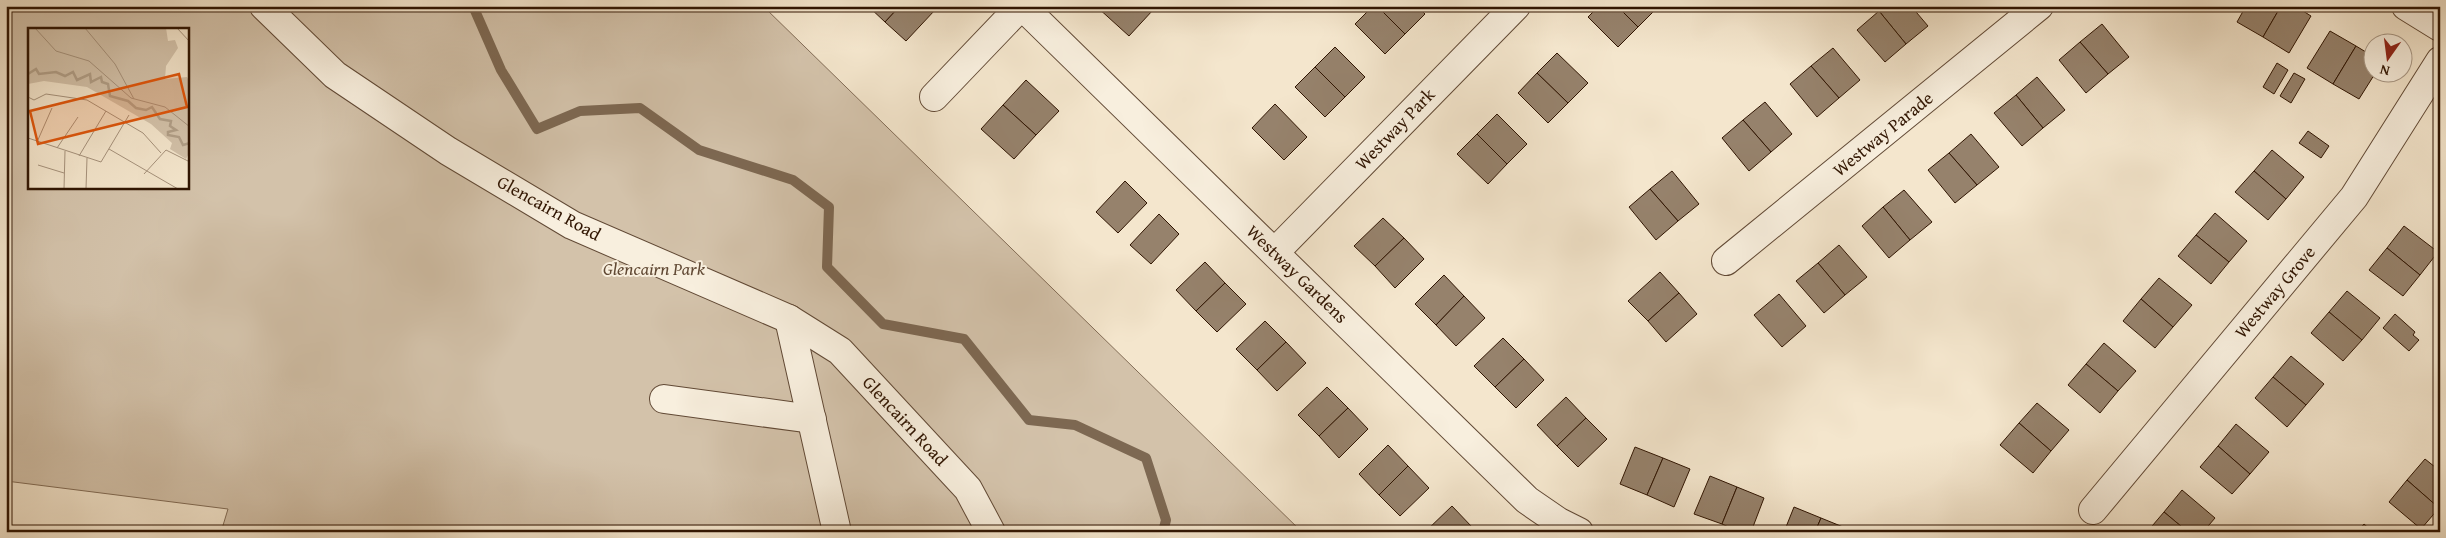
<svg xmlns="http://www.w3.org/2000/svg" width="2446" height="538" font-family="'Gentium Book Plus',serif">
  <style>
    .green { fill: #d3c2aa; stroke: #826c56; fill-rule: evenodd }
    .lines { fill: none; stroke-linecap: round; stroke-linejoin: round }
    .stream { stroke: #7d6852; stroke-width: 10 }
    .building { fill: #96826c; stroke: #301502 }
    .minor-casing { stroke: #614935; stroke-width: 30 }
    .minor { stroke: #f8efde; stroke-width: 28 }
    .labels { text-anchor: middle; stroke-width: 4; stroke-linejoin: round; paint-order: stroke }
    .street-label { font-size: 18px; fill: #301502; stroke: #f8efde }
    .park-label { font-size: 18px; font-style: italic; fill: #614934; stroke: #f8efde }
    .inset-river { fill: none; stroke: #b19f88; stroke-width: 2.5 }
    .inset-road { fill: none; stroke: #a6927c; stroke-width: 1 }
    .view { fill: #df560c; fill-opacity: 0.15; stroke: #df560c; stroke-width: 2.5 }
    .inset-edge { fill: none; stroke: #301502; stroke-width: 2.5 }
  </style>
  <rect width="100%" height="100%" fill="#f4e6cd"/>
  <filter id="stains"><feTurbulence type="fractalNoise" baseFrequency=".004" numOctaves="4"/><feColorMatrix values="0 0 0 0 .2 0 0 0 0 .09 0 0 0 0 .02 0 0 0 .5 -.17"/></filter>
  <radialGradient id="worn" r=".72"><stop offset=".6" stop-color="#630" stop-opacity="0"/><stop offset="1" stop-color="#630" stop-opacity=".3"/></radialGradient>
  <!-- green -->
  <path class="green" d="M6 6H763L1302 532H221L228 509 6 481ZM29 29H188V188H29Z"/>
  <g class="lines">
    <!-- stream -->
    <polyline class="stream" points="473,6 501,70 537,129 580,111 640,108 699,150 793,180 829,207 827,267 883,324 964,339 1029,420 1075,425 1146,458 1166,520 1163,532"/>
  </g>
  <!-- building -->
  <g class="building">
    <polygon points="868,6 900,6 885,22"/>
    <polygon points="900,6 931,6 935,10 906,41 885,22"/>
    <polygon points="1148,6 1153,10 1129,36 1097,7"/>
    <polygon points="1373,6 1377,6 1405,34 1385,54 1355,24"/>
    <polygon points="1377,6 1417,6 1425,14 1405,34"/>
    <polygon points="1599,6 1617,6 1638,27 1618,47 1588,17"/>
    <polygon points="1617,6 1657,6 1658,7 1638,27"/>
    <polygon points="1885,6 1911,6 1928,26 1906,44 1879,11"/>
    <polygon points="2246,6 2281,6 2263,37 2237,22"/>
    <polygon points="2281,6 2295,6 2311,16 2289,53 2263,37"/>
    <polygon points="1879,11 1906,44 1885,62 1857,30"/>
    <polygon points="2102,24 2129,57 2108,74 2080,42"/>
    <polygon points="2330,31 2356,46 2333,84 2307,68"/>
    <polygon points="2080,42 2108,74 2086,93 2059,60"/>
    <polygon points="2356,46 2374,57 2374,72 2376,72 2359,99 2333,84"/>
    <polygon points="1335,47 1365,77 1345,97 1315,67"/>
    <polygon points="1833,48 1860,80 1839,98 1811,66"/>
    <polygon points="1557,53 1588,83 1568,103 1537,73"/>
    <polygon points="2277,63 2288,70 2274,94 2263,87"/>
    <polygon points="1811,66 1839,98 1817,117 1790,84"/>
    <polygon points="1315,67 1345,97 1325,117 1295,87"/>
    <polygon points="1537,73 1568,103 1548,123 1518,93"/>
    <polygon points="2294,73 2305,79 2291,103 2280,96"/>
    <polygon points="2037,77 2065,110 2043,128 2016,95"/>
    <polygon points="1026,80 1059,111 1036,135 1003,105"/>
    <polygon points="2016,95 2043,128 2022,146 1994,113"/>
    <polygon points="1765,102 1792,134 1771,152 1743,120"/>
    <polygon points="1275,104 1307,137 1284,160 1252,128"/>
    <polygon points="1003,105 1036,135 1014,159 981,129"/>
    <polygon points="1497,114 1527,144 1507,164 1477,134"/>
    <polygon points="1743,120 1771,152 1749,171 1722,138"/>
    <polygon points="2308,131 2329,146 2321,158 2299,143"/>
    <polygon points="1477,134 1507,164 1488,184 1457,154"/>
    <polygon points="1971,134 1999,167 1977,185 1949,153"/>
    <polygon points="2272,150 2304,177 2286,199 2254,171"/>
    <polygon points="1949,153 1977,185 1955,203 1928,170"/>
    <polygon points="1672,171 1699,204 1678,221 1650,189"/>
    <polygon points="2254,171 2286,199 2268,220 2235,192"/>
    <polygon points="1125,181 1147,203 1118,233 1096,212"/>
    <polygon points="1650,189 1678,221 1656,240 1629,207"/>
    <polygon points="1904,190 1932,222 1910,240 1883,207"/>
    <polygon points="1883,207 1910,240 1889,258 1862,226"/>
    <polygon points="2215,213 2247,241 2229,262 2196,235"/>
    <polygon points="1159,214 1179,234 1151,264 1130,245"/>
    <polygon points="1383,218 1404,238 1375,266 1354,246"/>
    <polygon points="2404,226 2438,252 2420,275 2387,248"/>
    <polygon points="2196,235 2229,262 2211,284 2178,256"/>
    <polygon points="1404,238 1424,259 1395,288 1375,266"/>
    <polygon points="1839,245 1867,277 1845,295 1818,263"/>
    <polygon points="2387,248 2420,275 2403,296 2369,270"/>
    <polygon points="1205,262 1225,283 1196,311 1176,290"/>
    <polygon points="1818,263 1845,295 1824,313 1796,281"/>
    <polygon points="1660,272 1679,293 1648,321 1628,301"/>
    <polygon points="1444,275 1464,296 1436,325 1415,304"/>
    <polygon points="2159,278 2192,305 2173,327 2141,299"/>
    <polygon points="1225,283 1246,304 1217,332 1196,311"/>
    <polygon points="2347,291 2380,318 2362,340 2329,312"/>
    <polygon points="1679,293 1697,314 1666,342 1648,321"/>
    <polygon points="1779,294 1806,326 1782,347 1754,315"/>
    <polygon points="1464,296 1485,318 1456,346 1436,325"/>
    <polygon points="2141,299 2173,327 2155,348 2123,321"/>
    <polygon points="2329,312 2362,340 2343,361 2311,333"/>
    <polygon points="2395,314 2415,332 2413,335 2419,340 2409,351 2383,328"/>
    <polygon points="1265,321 1286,342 1257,370 1236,349"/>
    <polygon points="1503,338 1524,359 1495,387 1474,366"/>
    <polygon points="1286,342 1306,363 1277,391 1257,370"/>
    <polygon points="2104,343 2136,371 2118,391 2086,364"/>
    <polygon points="2291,356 2324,384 2306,405 2273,377"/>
    <polygon points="1524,359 1544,380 1516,408 1495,387"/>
    <polygon points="2086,364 2118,391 2100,413 2068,385"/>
    <polygon points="2273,377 2306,405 2287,427 2255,398"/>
    <polygon points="1327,387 1348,408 1319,436 1298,415"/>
    <polygon points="1566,397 1586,418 1557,446 1537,425"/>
    <polygon points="2037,403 2069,430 2051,451 2019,423"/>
    <polygon points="1348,408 1368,429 1339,458 1319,436"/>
    <polygon points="1586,418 1607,439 1578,467 1557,446"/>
    <polygon points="2019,423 2051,451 2033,473 2000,445"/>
    <polygon points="2236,424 2269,452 2250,474 2218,446"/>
    <polygon points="1388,445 1408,466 1379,495 1359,474"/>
    <polygon points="2218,446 2250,474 2232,494 2200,467"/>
    <polygon points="1635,447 1663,458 1647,495 1620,484"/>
    <polygon points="1663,458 1690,469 1674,507 1647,495"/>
    <polygon points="2425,459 2440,471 2439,508 2407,480"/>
    <polygon points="1408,466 1429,488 1400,516 1379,495"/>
    <polygon points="1710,476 1737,487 1722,524 1694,514"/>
    <polygon points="2407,480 2439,508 2421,529 2389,502"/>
    <polygon points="1737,487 1764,498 1751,532 1739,532 1722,524"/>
    <polygon points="2182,490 2215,518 2203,532 2188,532 2164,512"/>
    <polygon points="1452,506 1472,527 1468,532 1425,532"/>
    <polygon points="1794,507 1821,518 1815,532 1784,532"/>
    <polygon points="2164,512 2188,532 2147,532"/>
    <polygon points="1821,518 1848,529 1847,532 1815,532"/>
    <polygon points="2364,524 2373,532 2357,532"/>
  </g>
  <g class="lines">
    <defs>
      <g id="minor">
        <polyline points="264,6 335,75 448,151 572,225 789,319 840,351 968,489 991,532"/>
        <polyline points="1022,6 1527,500 1559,522 1579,532"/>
        <polyline points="2406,6 2440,27"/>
        <polyline points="934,97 1021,6"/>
        <polyline points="1275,252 1516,6"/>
        <polyline points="1726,261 2039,6"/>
        <polyline points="789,319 837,532"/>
        <polyline points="664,399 812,419"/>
        <polyline points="2093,510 2354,197 2440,61"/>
      </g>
    </defs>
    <!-- minor casing -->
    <use href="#minor" class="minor-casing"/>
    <!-- minor -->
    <use href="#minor" class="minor"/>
  </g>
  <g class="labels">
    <!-- street labels -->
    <g class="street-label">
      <text transform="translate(1395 129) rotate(-46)" y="6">Westway Park</text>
      <text transform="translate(1883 134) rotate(-39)" y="6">Westway Parade</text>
      <text transform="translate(549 208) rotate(29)" y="6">Glencairn Road</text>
      <text transform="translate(1297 274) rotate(44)" y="6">Westway Gardens</text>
      <text transform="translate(2275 292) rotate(-50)" y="6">Westway Grove</text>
      <text transform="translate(905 421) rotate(47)" y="6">Glencairn Road</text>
    </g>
    <!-- park labels -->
    <g class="park-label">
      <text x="654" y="275">Glencairn Park</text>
    </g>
  </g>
  <!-- overview -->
  <g transform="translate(28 28)">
    <rect width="161" height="161" fill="#f4e6cd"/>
    <path d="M0 0H138L140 13 147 12 150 20 138 38 137 51 159 49 161 53V125L158 131 142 121 144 115 123 96 59 59 16 53 0 56Z" fill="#d3c2aa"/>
    <path class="inset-river" d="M0 46 8 41 11 46 28 44 37 48 45 44 49 52 62 46 63 54 73 49 74 54 80 56 82 68 100 73 108 80 118 82 124 79 132 91 143 93 142 98 148 102 140 104V107L151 109 155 117 162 115"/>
    <path class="inset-road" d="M7 0 28 23 61 33 103 70 137 79 162 99M57 0 87 36 106 71M149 0 162 14M0 69 6 72 18 66 59 72 115 105 133 125M0 110 73 134 101 87M9 114 24 80M29 120 50 89M81 121 150 161M51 128 78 83M10 137 36 145M116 146 138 122 162 134M36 161 37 123M58 161 59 130"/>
    <path class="view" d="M151 46 159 79 10 116 2 83Z"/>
    <rect width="161" height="161" class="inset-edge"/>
  </g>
  <!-- margin -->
  <rect width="2446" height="538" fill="none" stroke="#f4e6cd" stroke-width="25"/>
  <rect x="8" y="8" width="2431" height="523" fill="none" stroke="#301502" stroke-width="2.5"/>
  <rect x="12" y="12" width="2421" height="513" fill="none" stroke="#301502"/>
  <!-- north arrow -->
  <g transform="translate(2388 58) rotate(194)"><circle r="24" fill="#f8efde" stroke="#a89886"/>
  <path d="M0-4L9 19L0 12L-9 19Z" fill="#8f2418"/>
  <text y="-8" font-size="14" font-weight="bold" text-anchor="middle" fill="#301502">N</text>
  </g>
  <rect width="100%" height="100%" filter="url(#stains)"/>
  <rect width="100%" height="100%" fill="url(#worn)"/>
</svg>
